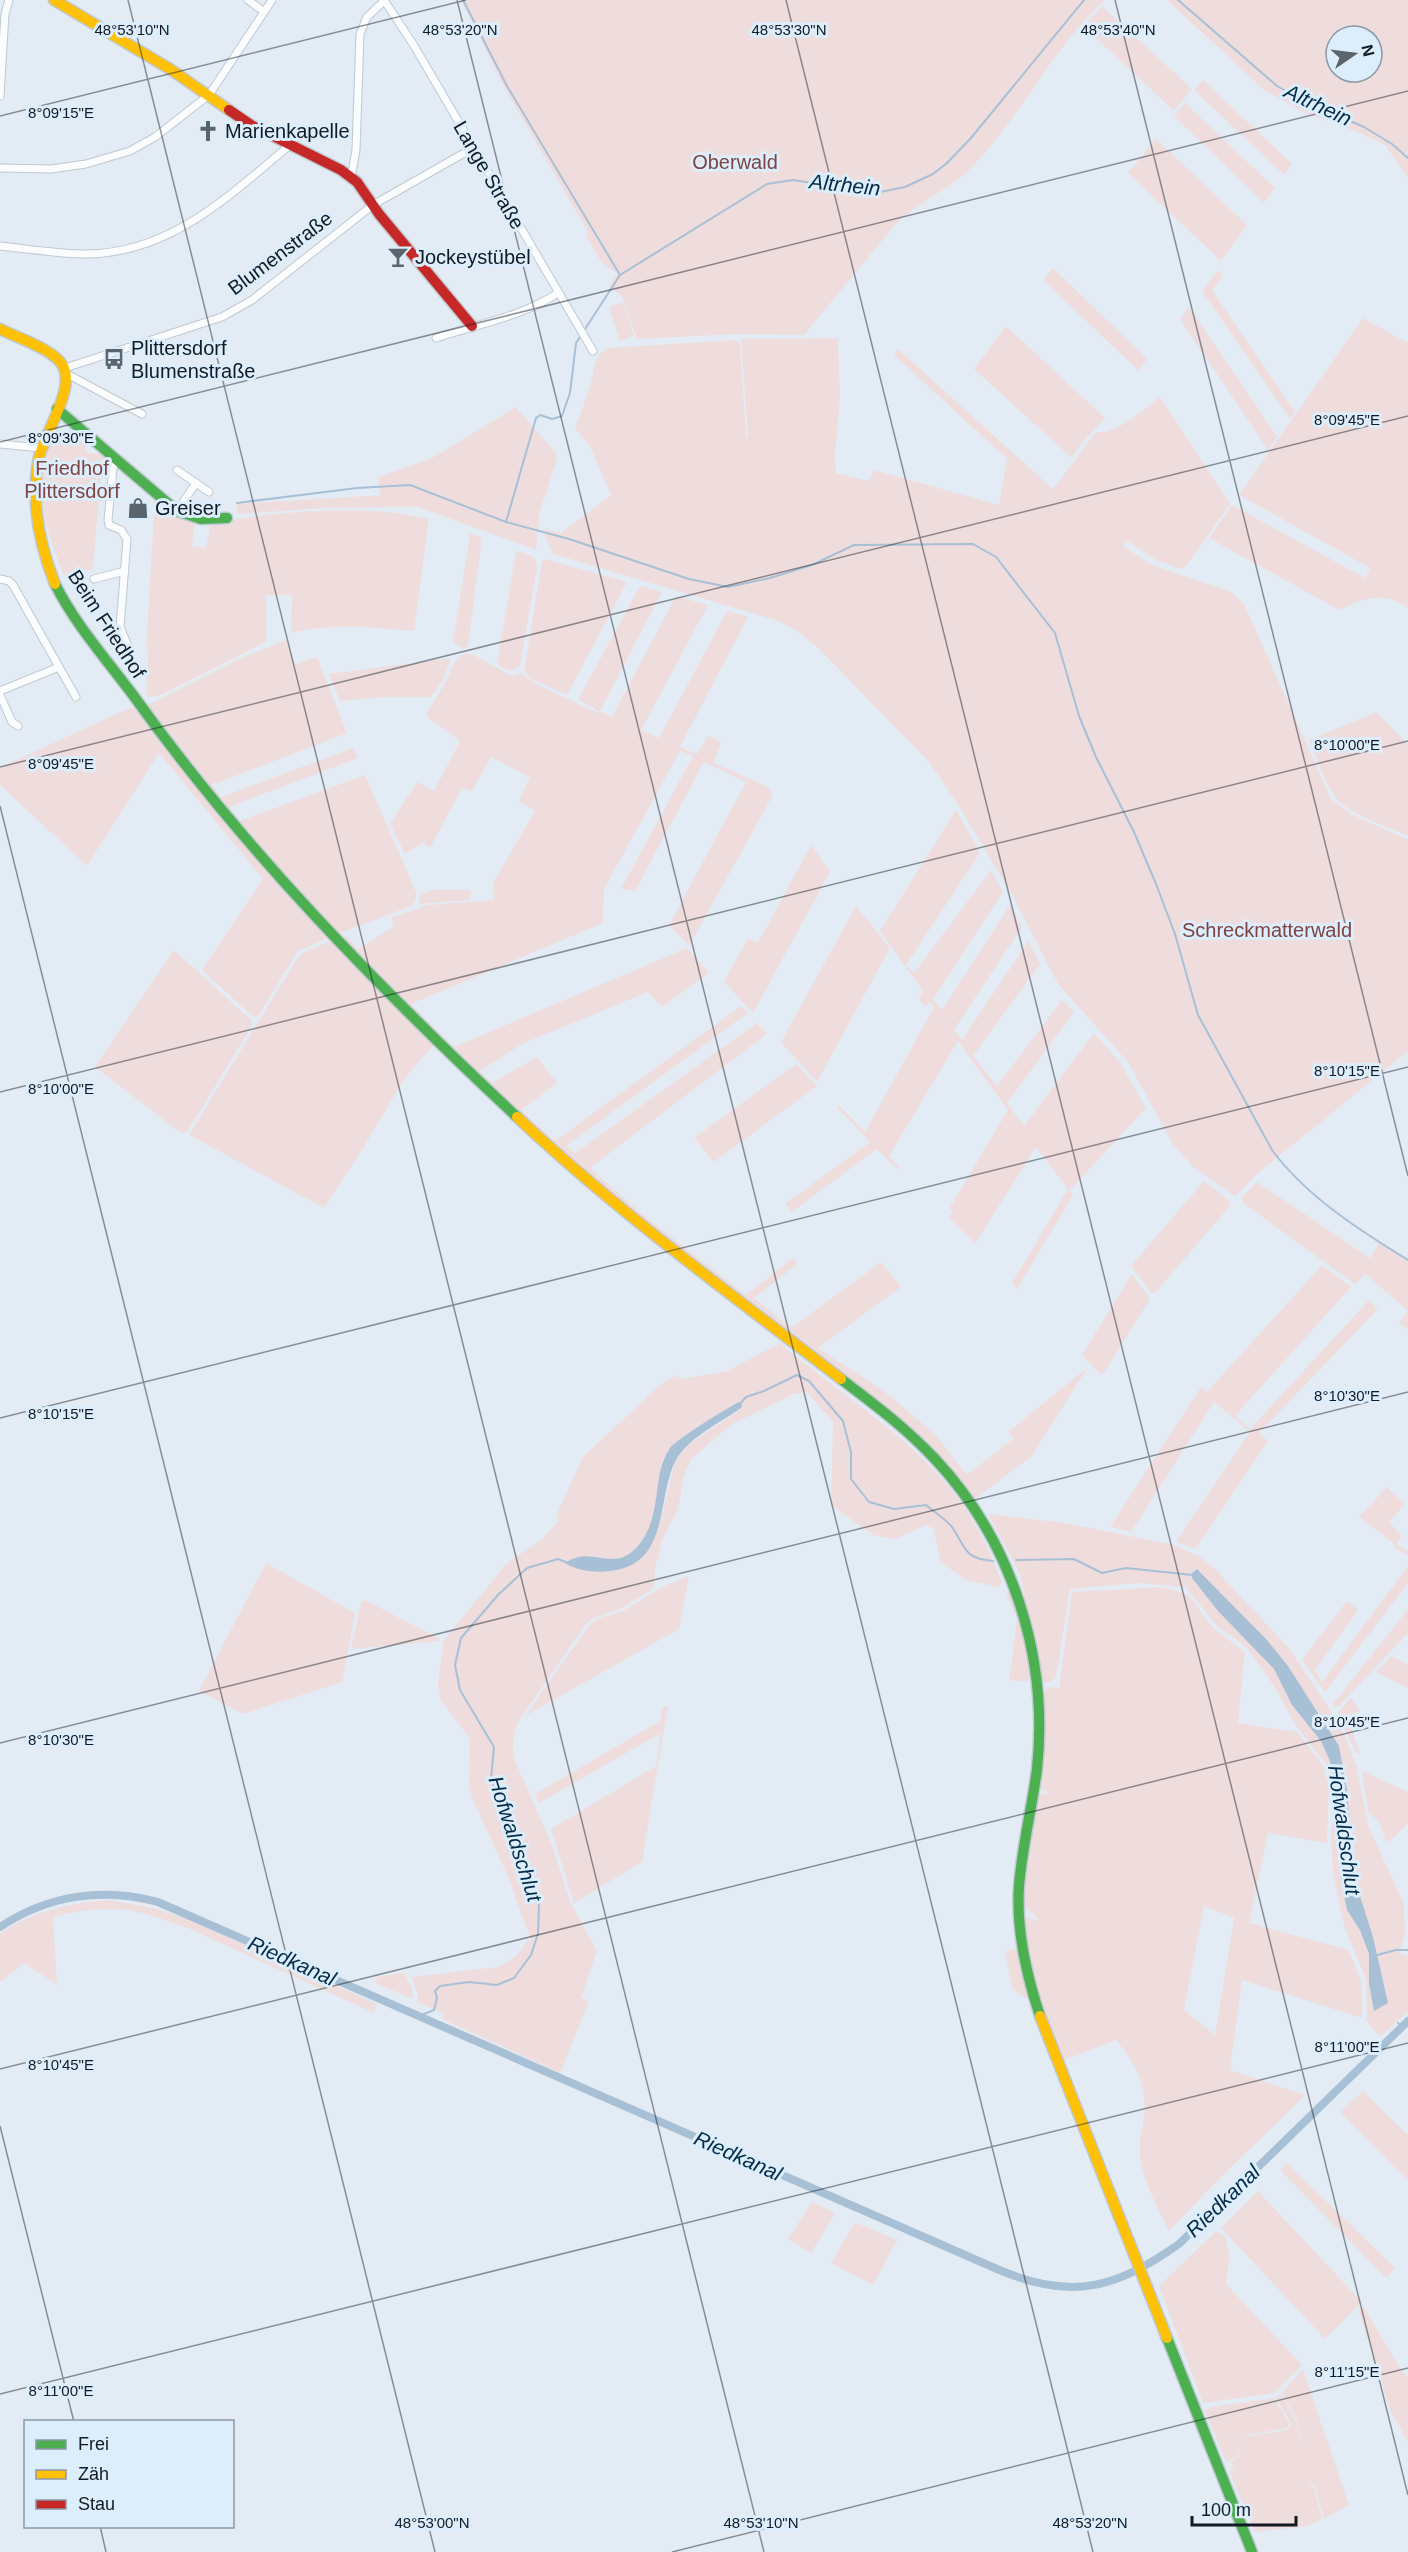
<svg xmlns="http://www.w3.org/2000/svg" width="1408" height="2552" font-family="Helvetica,sans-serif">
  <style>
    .green { fill: #efddde; fill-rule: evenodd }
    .water { fill: #a8c0d5 }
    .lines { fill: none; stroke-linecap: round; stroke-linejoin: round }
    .stream { stroke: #a8c0d5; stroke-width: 2 }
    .canal { stroke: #a8c0d5; stroke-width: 8 }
    .street-casing { stroke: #bfc9d1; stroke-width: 9 }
    .fast-casing { stroke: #bfc9d1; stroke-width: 13 }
    .slow-casing { stroke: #bfc9d1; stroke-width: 13 }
    .jam-casing { stroke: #bfc9d1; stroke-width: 13 }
    .street { stroke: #fbfcfe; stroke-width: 7 }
    .fast { stroke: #4caf50; stroke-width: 10 }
    .slow { stroke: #ffc107; stroke-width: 10 }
    .jam { stroke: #c62828; stroke-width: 10 }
    .ticks { fill: none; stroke: #111b24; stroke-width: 1.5; stroke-opacity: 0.45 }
    .labels { text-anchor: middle; stroke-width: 6; stroke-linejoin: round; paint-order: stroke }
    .poi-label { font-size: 20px; fill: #111b24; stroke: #dcedfc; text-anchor: start }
    .park-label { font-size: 20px; fill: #7f4442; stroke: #dcedfc }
    .street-label { font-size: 20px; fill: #111b24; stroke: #dcedfc }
    .water-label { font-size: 21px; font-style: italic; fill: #042c47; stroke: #dcedfc }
    .ticks-label { font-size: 15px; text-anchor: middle; fill: #111b24; stroke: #dcedfc; stroke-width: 6; stroke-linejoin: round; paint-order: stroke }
  </style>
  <rect width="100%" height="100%" fill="#e3ecf5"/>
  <!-- green -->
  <g class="green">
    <path d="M461 0H1105C1053 47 1021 117 971 168 950 189 918 202 895 225L804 335 737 334 637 339 622 297 609 286 617 273 602 263 585 235 588 232 504 87Z"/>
    <path d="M1167 0H1408V178L1385 145 1358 132 1303 112 1264 90ZM1336 36H1372V72H1336Z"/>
    <polygon points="1102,6 1192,89 1174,111 1083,26"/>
    <polygon points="1203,80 1292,164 1284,175 1194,90"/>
    <polygon points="1185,103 1275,188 1264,203 1174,116"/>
    <polygon points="1156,139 1247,225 1221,261 1128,173"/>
    <polygon points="1053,268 1147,359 1139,371 1043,280"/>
    <polygon points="1218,270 1223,277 1212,290 1295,412 1290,419 1202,291"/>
    <polygon points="623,302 634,336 620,341 609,307"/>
    <polygon points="1189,307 1277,437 1268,450 1180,319"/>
    <path d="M1363 318 1408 343V608C1382 591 1366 598 1339 610L1209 538 1232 505 1365 578 1370 568 1239 495Z"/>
    <polygon points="1006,326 1105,418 1080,445 1072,458 974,369"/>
    <path d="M838 338 840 397 835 459 836 473 869 481 874 470 999 505 1007 459 894 355 898 349 1053 489 1096 432C1115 436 1145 408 1160 397L1230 504 1186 566 1181 569 1158 561 1127 541 1123 546 1152 565 1232 592 1245 606 1331 799 1351 814 1408 840V1051L1257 1174 1237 1195H1233L1192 1166 1173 1144 1127 1061 1058 984 1012 895 959 806 929 762 819 649 797 631 778 621 553 554 545 536V529L561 533 611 495 590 446 575 428 590 387 595 363 600 354 608 348 736 340 740 344 746 437H748L741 339Z"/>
    <polygon points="516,407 556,453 557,459 540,511 536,550 418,507 325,508 238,514 236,504 381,495 378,477 432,458"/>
    <path d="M51 438 86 440V453L106 455V473H101L93 569 64 576C42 520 35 497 51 438Z"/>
    <path d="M155 496 195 521 192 546 206 548 211 523C275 512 366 503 429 519L414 631C373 627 332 623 291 633L292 595H266V642L161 695 148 697 146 692 148 651 146 649Z"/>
    <polygon points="470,533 482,538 468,647 463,648 453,642"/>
    <path d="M516 551C528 554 536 554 537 568L520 666 510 671 497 664Z"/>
    <polygon points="545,559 627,582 567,695 531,679 524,671 542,561"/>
    <polygon points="640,586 662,592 600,711 612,717 676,596 708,605 641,730 659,738 727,611 748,617 680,747 697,754 708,736 721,742 714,763 768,787 773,795 689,946 669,925 746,782 704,762 635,891 621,889 693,756 680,751 604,889 603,923 411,1004 454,1047 687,948 709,973 662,1007 648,992 522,1044 480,1071 492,1083 537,1057 557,1083 521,1110 555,1141 741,1006 748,1013 566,1146 575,1153 757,1023 767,1034 590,1168 642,1214 746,1295 793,1258 798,1264 754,1298 791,1328 881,1262 901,1287 818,1348 885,1392 935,1434 967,1475 1014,1438 1008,1432 1088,1367 1031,1457 975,1499 933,1450 689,1259 550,1144 449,1048 342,940 346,935 358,949 393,927 392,917 429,905 493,900 494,881 535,811 519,801 530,777 491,757 472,791 462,788 430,848 423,843 405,854 390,824 417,782 434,791 460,741 427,717 427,713 445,683 456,660 463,654 472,654 512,676 521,673 536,684 598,713 599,711 578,700"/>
    <polygon points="286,640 295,664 317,657 347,733 212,785 221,797 353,748 358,758 229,807 240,821 365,775 416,892 416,898 411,906 340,933 335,932 208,786 146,706 243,657"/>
    <polygon points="451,658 443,680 431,697 385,697 340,701 329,674"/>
    <polygon points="129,708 135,708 271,873 326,935 325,939 298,951 258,1016 253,1017 202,970 263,879 159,753 87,866 0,785 0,768"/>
    <path d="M1377 712 1408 745V836C1389 827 1350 815 1337 799 1324 782 1317 759 1309 740Z"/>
    <polygon points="956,810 980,853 906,965 914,973 991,870 1003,892 933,999 942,1010 1010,905 1022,927 954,1030 962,1040 1029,940 1040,964 973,1056 997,1086 1062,1000 1074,1012 1007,1103 1024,1126 1094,1033 1120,1062 1146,1108 1072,1188 1068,1189 1073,1195 1017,1289 1012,1283 1068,1189 1036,1147 975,1244 949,1218 953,1212 949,1209 1008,1110 958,1041 889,1156 900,1168 898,1170 877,1149 792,1212 785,1204 870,1142 837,1107 839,1105 865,1132 934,1007 930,1001 925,1007 919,999 923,991 880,931"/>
    <polygon points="811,845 830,872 753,1013 724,982 748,938 758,943"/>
    <polygon points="433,890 471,890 470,900 419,904 420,894"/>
    <polygon points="856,906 890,948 817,1082 781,1042"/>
    <polygon points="328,942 333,943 433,1046 405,1078 365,1145 324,1208 189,1135 298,957 304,952"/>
    <polygon points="174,950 251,1020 252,1026 187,1132 181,1133 95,1067"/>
    <polygon points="796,1064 817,1086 714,1162 694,1138"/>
    <polygon points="1204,1181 1230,1201 1229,1207 1155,1293 1151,1293 1131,1266"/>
    <polygon points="1257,1182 1370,1258 1379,1243 1408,1261 1408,1329 1399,1323 1408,1311 1365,1274 1355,1284 1243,1203 1242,1197"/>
    <polygon points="1322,1265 1351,1287 1235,1416 1250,1429 1369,1300 1378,1309 1259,1433 1268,1441 1195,1549 1176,1542 1250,1432 1214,1402 1131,1532 1110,1527 1201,1387 1207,1392"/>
    <polygon points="1132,1274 1150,1299 1103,1374 1100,1374 1082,1355"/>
    <path d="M780 1343C840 1395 912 1436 960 1501 978 1526 991 1554 1002 1583L998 1587 966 1580 940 1562 934 1529 926 1525 895 1539 873 1535 831 1505 833 1422 807 1392 794 1394 732 1424 691 1459 684 1476 678 1509 663 1538 655 1569 654 1588 622 1608 591 1619 583 1628 518 1722 514 1733 513 1753 516 1763 552 1845 570 1902 597 1951 581 1998 589 2001 560 2073 442 2019 444 2013 417 2003 418 1993 411 1977 497 1967C511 1962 519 1954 527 1941H531L507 1874 472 1798 469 1786 470 1739 440 1699 438 1683 444 1640 507 1563 541 1540 559 1520 556 1516 583 1457 660 1385 675 1375 681 1379 727 1371ZM733 1405 741 1409 688 1445 675 1461 663 1511 645 1553 631 1566 614 1571 571 1559 594 1556 616 1560 624 1558 638 1546 649 1529 656 1506 659 1475 670 1446Z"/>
    <polygon points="1387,1487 1405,1504 1389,1522 1402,1536 1396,1544 1408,1551 1408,1556 1394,1547 1395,1544 1359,1517"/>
    <polygon points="988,1514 1066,1523 1174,1545 1199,1556 1215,1569 1288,1647 1331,1711 1345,1736 1356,1764 1368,1825 1404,1904 1405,1935 1399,1953 1408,1956 1408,2011 1380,2037 1367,2022 1366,1979 1345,1929 1333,1874 1331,1839 1333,1786 1326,1764 1294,1723 1276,1689 1247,1648 1216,1625 1186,1587 1139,1583 1070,1589 1056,1677 1051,1682 1045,1683 1040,1678 1020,1574"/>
    <polygon points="266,1563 355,1613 342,1682 243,1714 199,1691"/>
    <polygon points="1408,1566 1408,1583 1325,1692 1302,1660 1347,1601 1358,1610 1315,1670 1322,1682"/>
    <polygon points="689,1576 679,1629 525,1716 591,1623 599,1618 623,1611 664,1586"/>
    <path d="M1160 1587C1201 1594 1190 1604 1215 1629 1224 1638 1236 1643 1245 1653L1238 1723 1297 1732 1323 1765 1329 1785 1327 1843 1268 1833 1249 1923 1349 1950 1362 1984V2018L1242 1980 1230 2070 1306 2095 1222 2176 1169 2231C1158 2208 1144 2184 1140 2158 1138 2144 1142 2130 1144 2116 1148 2086 1135 2063 1116 2040L1060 2062 1044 2019 1029 1966 1024 1916 1037 1921 1038 1918 1024 1906C1023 1869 1030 1832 1037 1796L1040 1793 1048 1795V1792L1041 1789 1038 1785 1042 1698 1044 1691 1050 1687 1059 1688 1072 1592ZM1204 1906 1234 1918 1215 2035 1184 2010Z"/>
    <polygon points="1013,1592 1032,1673 1027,1682 1009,1680 1017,1618 1006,1594"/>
    <polygon points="365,1600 440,1639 440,1641 351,1649 361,1603"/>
    <polygon points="1408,1609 1408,1633 1339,1706 1335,1707 1333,1704"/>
    <polygon points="1391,1656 1408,1665 1408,1688 1376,1672"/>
    <polygon points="1351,1698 1360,1711 1348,1717 1360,1754 1356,1753 1337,1713"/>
    <polygon points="668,1705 642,1862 574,1903 551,1829 656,1766 661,1733 539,1803 535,1794 660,1721 663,1707"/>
    <polygon points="1362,1771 1408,1792 1408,1823 1389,1842 1385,1839 1379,1822 1368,1812"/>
    <path d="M110 1900 158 1909 190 1920 377 2004 374 2013 190 1929C137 1909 109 1902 53 1917L57 1985 24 1963 0 1982V1933C35 1911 69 1903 110 1900Z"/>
    <polygon points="1017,1949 1028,1997 1026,1998 1012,1989 1005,1951"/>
    <polygon points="401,1973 405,1974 412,1989 413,1999 375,1983 377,1977"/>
    <polygon points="1363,2091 1408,2135 1408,2181 1340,2112"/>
    <polygon points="1287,2163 1395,2268 1386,2278 1280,2170"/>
    <polygon points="1258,2191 1362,2302 1325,2339 1221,2228"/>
    <polygon points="812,2202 835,2213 811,2253 788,2239"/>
    <polygon points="855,2222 897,2240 873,2285 831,2263"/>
    <polygon points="1216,2231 1225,2237 1230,2255 1226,2284 1302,2365 1274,2393 1203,2403 1159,2286"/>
    <polygon points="1363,2306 1401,2370 1408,2377 1408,2442 1391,2412 1359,2311"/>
    <polygon points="1303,2369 1349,2505 1324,2519 1314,2484 1308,2480 1313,2486 1322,2519 1308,2526 1255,2532 1229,2471 1237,2465 1232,2466 1230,2462 1237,2458 1241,2444 1236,2457 1226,2462 1205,2411 1210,2407 1274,2398 1289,2423 1287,2428 1248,2435 1242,2440 1249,2436 1288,2430 1291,2423 1276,2398 1281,2394 1295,2420 1303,2446 1296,2419 1282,2393"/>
  </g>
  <!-- water -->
  <g class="water">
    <path d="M739 1402 742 1406 741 1408C720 1423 689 1437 676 1460 656 1496 671 1565 610 1571 595 1573 578 1571 565 1563 593 1544 612 1574 637 1547 655 1527 655 1502 659 1478 660 1469 665 1455 670 1448 674 1441 730 1406 739 1402Z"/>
    <polygon points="1197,1569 1267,1640 1288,1666 1339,1746 1347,1790 1354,1877 1373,1937 1388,2003 1374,2011 1369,1984 1369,1954 1360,1930 1347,1910 1340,1874 1339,1805 1330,1761 1321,1741 1292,1705 1274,1669 1218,1611 1192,1578 1192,1573"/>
  </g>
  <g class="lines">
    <!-- stream -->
    <g class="stream">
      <polyline points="463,0 507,86 620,275"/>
      <polyline points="1178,0 1277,86 1304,101 1364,127 1392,144 1408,158"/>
      <path d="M237 503 357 488 410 485 506 522 569 539 689 579 728 587 770 578 812 565 854 545 973 544 996 557 1055 633 1079 716 1096 757 1134 832 1156 884 1175 934 1198 1015 1272 1150C1306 1196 1359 1230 1408 1260"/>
      <polyline points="506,522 536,418 540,415 552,419 562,416 570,393 576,343 620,275 767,184 793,180 875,193 905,187 933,174 947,163 971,138 1084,0"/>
      <path d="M739 1405 746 1397 764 1391 797 1375 809 1381 843 1421 851 1452V1479L869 1502 894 1509 926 1505C934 1512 946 1519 952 1527 967 1549 963 1558 993 1561"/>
      <polyline points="1016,1560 1074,1559 1102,1573 1126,1568 1193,1575"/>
      <polyline points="1377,1955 1396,1950 1408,1950"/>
      <polyline points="419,2016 434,2010 437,1998 435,1991 440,1986 469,1982 497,1985 514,1978 531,1955 538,1934 539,1903 491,1779 494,1747 460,1690 455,1665 461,1638 498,1595 527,1568 558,1559 568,1563"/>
      <polyline points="1398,2023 1402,2027"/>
    </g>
    <!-- canal -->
    <path class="canal" d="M0 1927C48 1895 103 1887 158 1902L997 2269C1071 2301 1115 2289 1179 2244L1408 2021"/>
    <defs>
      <g id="street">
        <polyline points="248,0 263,11"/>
        <polyline points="384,0 413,44 593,351"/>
        <polyline points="0,96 5,14 9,0"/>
        <polyline points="0,168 51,169 86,164 130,151 155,137 209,95 272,0"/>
        <polyline points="351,178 356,150 360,34 367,17 384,1"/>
        <path d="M0 246C29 249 59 254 87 254 171 253 230 195 290 145"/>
        <path d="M436 338C478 324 521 317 558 293"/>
        <polyline points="65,368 222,317 252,300 373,205 473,148"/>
        <polyline points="67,374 142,414"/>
        <polyline points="0,444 41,448"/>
        <polyline points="118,461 113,467 108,520 109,525 121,530 127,539 120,627 128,646"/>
        <polyline points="177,470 209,492"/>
        <polyline points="177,511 196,483"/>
        <polyline points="0,579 9,581 13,585 59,667 0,691"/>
        <polyline points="94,579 125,571"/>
        <polyline points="59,667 76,697"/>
        <polyline points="0,695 12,722 18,726"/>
      </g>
      <g id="fast">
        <polyline points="57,409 177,511 201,519 227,518"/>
        <path d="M55 584C75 624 106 659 133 695 244 850 378 987 517 1117"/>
        <path d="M841 1379C874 1404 906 1428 935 1459 1012 1541 1049 1657 1037 1769 1032 1808 1022 1847 1019 1886 1016 1930 1026 1974 1040 2016"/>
        <polyline points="1167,2338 1252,2552"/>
      </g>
      <g id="slow">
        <polyline points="54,0 170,69 229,110"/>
        <path d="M0 329C17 338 54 349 63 366 76 390 42 436 38 462 31 503 40 546 55 584"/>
        <path d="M517 1117C619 1213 731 1294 841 1379"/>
        <polyline points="1040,2016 1167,2338"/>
      </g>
      <polyline id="jam" points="229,110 251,125 341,170 357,182 379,214 472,326"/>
    </defs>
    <!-- street casing -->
    <use href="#street" class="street-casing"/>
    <!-- fast casing -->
    <use href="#fast" class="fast-casing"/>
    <!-- slow casing -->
    <use href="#slow" class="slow-casing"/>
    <!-- jam casing -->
    <use href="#jam" class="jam-casing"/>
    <!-- street -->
    <use href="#street" class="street"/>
    <!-- fast -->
    <use href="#fast" class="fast"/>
    <!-- slow -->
    <use href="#slow" class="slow"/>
    <!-- jam -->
    <use href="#jam" class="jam"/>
  </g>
  <!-- ticks -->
  <path class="ticks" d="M128 0 764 2552M457 0 1093 2552M786 0 1408 2495M1115 0 1408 1176M0 116 466 0M0 442 1408 91M0 767 1408 416M0 806 435 2552M0 1092 1408 741M0 1418 1408 1067M0 1743 1408 1392M0 2069 1408 1718M0 2126 74 2422M0 2394 1408 2043M100 2526 106 2552M672 2552 1408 2368"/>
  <!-- icons -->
  <defs>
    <symbol id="church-bare" viewBox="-9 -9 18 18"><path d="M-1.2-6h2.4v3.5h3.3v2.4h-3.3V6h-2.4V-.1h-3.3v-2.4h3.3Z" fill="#5a646d" stroke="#dcedfc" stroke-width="2.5" paint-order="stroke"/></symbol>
    <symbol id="bar-bare" viewBox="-9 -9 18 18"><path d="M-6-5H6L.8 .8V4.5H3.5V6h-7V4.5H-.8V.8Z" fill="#5a646d" stroke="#dcedfc" stroke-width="2.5" paint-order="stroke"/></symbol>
    <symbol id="bus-bare" viewBox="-9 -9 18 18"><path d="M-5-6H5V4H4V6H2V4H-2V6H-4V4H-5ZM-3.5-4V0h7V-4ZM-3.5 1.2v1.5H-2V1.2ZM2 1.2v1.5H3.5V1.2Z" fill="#5a646d" stroke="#dcedfc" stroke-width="2.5" paint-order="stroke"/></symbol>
    <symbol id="shop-bare" viewBox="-9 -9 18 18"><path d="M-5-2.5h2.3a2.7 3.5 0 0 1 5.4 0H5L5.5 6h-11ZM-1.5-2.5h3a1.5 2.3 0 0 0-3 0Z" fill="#5a646d" stroke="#dcedfc" stroke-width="2.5" paint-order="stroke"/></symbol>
  </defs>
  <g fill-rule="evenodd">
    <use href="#church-bare" x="193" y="116" width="30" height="30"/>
    <use href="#bar-bare" x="383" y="242" width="30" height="30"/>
    <use href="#bus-bare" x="99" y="344" width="30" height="30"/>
    <use href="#shop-bare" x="123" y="493" width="30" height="30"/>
  </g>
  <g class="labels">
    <!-- poi labels -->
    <g class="poi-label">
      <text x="225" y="138">Marienkapelle</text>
      <text x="415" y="264">Jockeystübel</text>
      <text x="131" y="355">Plittersdorf<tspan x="131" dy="23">Blumenstraße</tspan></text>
      <text x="155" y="515">Greiser</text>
    </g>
    <!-- park labels -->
    <g class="park-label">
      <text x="735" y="169">Oberwald</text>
      <text x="72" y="475">Friedhof<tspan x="72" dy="23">Plittersdorf</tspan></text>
      <text x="1267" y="937">Schreckmatterwald</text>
    </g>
    <!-- street labels -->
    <g class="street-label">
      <text transform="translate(489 175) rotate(60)" y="7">Lange Straße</text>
      <text transform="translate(280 253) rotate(-37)" y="7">Blumenstraße</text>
      <text transform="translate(107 624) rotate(57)" y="7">Beim Friedhof</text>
    </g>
    <!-- water labels -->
    <g class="water-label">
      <text transform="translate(1318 105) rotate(25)" y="7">Altrhein</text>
      <text transform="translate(845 185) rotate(6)" y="7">Altrhein</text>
      <text transform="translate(1344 1830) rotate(82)" y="7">Hofwaldschlut</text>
      <text transform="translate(515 1839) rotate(72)" y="7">Hofwaldschlut</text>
      <text transform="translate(292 1961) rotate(24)" y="7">Riedkanal</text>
      <text transform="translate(738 2156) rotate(24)" y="7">Riedkanal</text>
      <text transform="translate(1223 2201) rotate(-44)" y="7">Riedkanal</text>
    </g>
  </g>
  <g class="ticks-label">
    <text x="132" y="35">48°53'10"N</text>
    <text x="460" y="35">48°53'20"N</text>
    <text x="789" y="35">48°53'30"N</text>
    <text x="1118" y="35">48°53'40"N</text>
    <text x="61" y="118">8°09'15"E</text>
    <text x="1347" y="425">8°09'45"E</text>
    <text x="61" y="443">8°09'30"E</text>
    <text x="1347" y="750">8°10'00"E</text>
    <text x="61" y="769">8°09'45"E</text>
    <text x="1347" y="1076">8°10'15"E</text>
    <text x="61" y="1094">8°10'00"E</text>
    <text x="1347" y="1401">8°10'30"E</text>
    <text x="61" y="1419">8°10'15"E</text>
    <text x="1347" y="1727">8°10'45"E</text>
    <text x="61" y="1745">8°10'30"E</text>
    <text x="1347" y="2052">8°11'00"E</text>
    <text x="61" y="2070">8°10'45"E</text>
    <text x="1347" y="2377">8°11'15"E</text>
    <text x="61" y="2396">8°11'00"E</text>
    <text x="432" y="2528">48°53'00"N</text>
    <text x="761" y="2528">48°53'10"N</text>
    <text x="1090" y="2528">48°53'20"N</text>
  </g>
  <!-- legend -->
  <rect x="24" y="2420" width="210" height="108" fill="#dcedfc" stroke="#8b99a6" stroke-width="1.5"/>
  <rect x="36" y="2440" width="30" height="9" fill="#4caf50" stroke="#8b99a6" stroke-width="1.5"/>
  <text x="78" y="2450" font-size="18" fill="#111b24">Frei</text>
  <rect x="36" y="2470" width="30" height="9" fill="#ffc107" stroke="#8b99a6" stroke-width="1.5"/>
  <text x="78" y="2480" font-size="18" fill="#111b24">Zäh</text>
  <rect x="36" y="2500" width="30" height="9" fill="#c62828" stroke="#8b99a6" stroke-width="1.5"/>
  <text x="78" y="2510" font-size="18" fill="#111b24">Stau</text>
  <!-- north arrow -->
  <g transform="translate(1354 54) rotate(76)"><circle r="28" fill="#dcedfc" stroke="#8b99a6" stroke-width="1.5"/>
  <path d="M0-4.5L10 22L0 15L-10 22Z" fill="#5a646d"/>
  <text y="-9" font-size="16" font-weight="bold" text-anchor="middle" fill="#111b24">N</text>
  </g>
  <!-- scale -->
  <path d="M1192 2516v9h104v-9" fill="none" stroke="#111b24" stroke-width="3"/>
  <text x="1201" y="2516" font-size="18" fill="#111b24" stroke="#dcedfc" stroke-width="4.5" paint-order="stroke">100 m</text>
</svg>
